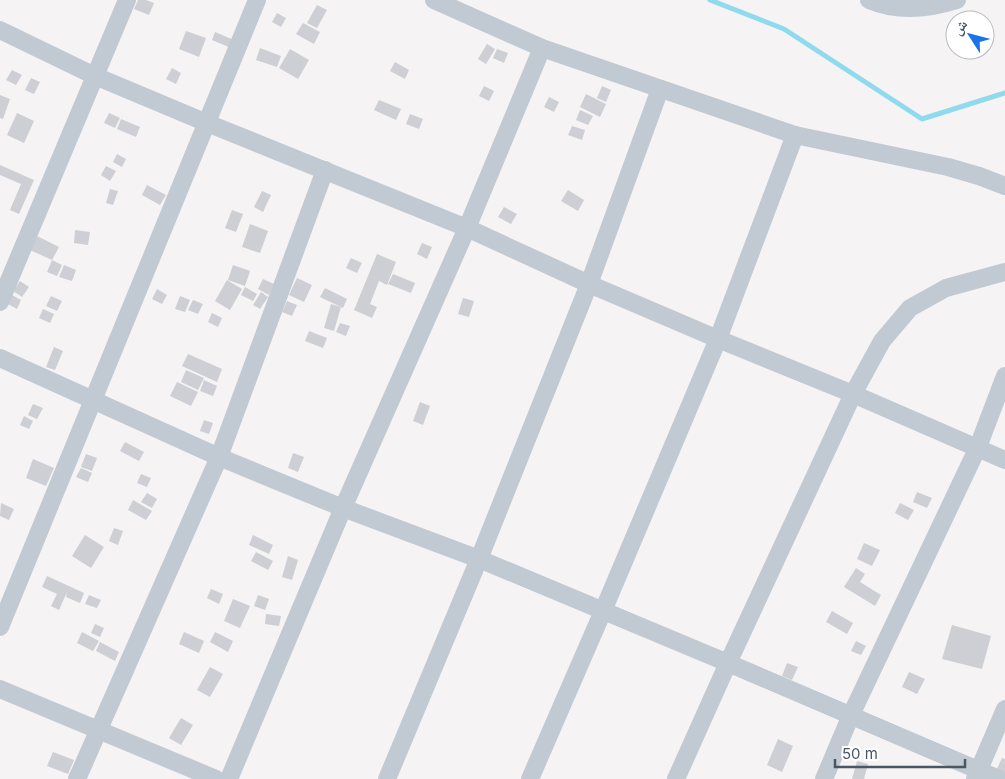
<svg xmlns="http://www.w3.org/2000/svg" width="1005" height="779" font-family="Inter,'Noto Naskh Arabic',sans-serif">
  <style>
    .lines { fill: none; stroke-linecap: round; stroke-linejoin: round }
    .stream { stroke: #90daee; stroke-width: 5 }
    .building { fill: #cdcfd5 }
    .minor { stroke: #c1cad2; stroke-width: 18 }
  </style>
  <rect width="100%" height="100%" fill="#f5f3f3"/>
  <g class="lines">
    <!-- stream -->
    <polyline class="stream" points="710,0 784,29 922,119 1005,93"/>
  </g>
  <!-- building -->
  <g class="building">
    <polygon points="138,0 146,0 154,3 149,15 134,9"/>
    <polygon points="317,5 327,10 317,28 307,23"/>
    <polygon points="277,13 286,18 281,27 272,22"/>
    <polygon points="303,23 320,32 314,44 296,34"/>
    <polygon points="186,31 206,38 199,57 179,49"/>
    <polygon points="215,32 234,40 231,48 212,40"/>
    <polygon points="487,44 495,49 486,64 478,59"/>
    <polygon points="260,48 281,56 277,67 256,60"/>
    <polygon points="290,49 309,60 298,79 279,68"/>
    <polygon points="497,49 508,53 504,63 493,58"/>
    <polygon points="395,62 409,70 405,79 390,71"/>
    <polygon points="172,68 181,73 176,84 166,79"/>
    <polygon points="12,70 22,75 16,85 6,80"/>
    <polygon points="31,78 40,82 34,94 25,90"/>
    <polygon points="484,86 494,91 489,101 479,96"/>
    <polygon points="602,86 611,90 606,102 597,98"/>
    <polygon points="586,94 606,104 600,117 580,107"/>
    <polygon points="0,95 10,99 3,119 0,118"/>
    <polygon points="549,97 559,102 554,112 544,107"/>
    <polygon points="379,100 401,109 396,120 374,110"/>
    <polygon points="580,110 593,116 588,125 576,120"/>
    <polygon points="17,113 34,121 24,143 7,135"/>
    <polygon points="109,113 120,118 115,128 104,123"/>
    <polygon points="410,114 423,119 419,129 406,124"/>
    <polygon points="121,119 140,127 136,137 117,129"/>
    <polygon points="572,126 585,130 582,140 568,135"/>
    <polygon points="117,154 126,159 122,167 113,162"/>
    <polygon points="0,165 34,180 19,214 10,210 21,184 0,175"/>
    <polygon points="106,166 116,171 110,181 101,175"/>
    <polygon points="147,185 166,195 160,205 142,195"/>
    <polygon points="110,189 118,191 113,205 106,203"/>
    <polygon points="568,190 584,200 578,211 561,201"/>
    <polygon points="262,191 271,195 263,212 254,207"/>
    <polygon points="504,207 517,214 511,224 498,217"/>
    <polygon points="232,210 243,214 236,232 225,228"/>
    <polygon points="250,224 268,231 260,253 242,247"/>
    <polygon points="75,230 90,232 88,245 74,243"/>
    <polygon points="37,236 59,247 52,260 30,250"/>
    <polygon points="422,243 432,247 427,259 417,254"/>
    <polygon points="377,254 396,262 387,285 379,281 370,304 377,307 372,318 354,310"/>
    <polygon points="351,258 362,263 357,273 346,268"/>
    <polygon points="52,260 62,265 57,276 47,272"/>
    <polygon points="64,265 76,270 72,281 59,277"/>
    <polygon points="233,265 250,271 245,286 228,280"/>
    <polygon points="393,274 415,283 411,293 388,284"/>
    <polygon points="297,278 312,285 304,302 289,295"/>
    <polygon points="263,279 274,284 269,295 258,289"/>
    <polygon points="227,280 242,289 230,310 215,301"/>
    <polygon points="20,281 29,287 22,297 13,291"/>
    <polygon points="245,287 257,294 253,301 241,295"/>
    <polygon points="325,288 347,299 343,308 320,297"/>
    <polygon points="157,289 167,295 162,304 152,299"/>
    <polygon points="261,292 268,297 260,309 253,305"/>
    <polygon points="12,295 21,300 17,309 8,304"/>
    <polygon points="51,296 62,301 57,311 46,306"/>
    <polygon points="180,296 190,300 185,312 175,309"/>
    <polygon points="463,298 474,301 469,317 458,314"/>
    <polygon points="193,300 203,304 198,314 188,310"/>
    <polygon points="287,301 297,305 292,316 282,312"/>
    <polygon points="331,304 341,307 334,331 324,328"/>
    <polygon points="43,309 54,314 50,323 39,318"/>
    <polygon points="212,313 222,318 218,327 208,322"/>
    <polygon points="340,323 350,326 346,336 336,332"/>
    <polygon points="309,331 327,338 323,348 305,341"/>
    <polygon points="54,347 63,351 55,370 46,367"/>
    <polygon points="188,354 222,369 217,382 182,366"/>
    <polygon points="186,370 204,378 198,390 181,382"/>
    <polygon points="204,380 217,386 213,396 200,391"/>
    <polygon points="177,382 198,392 191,406 170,396"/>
    <polygon points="420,402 430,406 423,425 413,421"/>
    <polygon points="33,404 43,408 37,419 28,415"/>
    <polygon points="24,416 33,421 29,429 20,425"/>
    <polygon points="204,420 213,423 209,434 200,431"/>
    <polygon points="125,442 144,452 139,461 120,451"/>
    <polygon points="293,453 304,457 298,472 288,468"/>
    <polygon points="86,454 97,458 92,471 81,467"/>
    <polygon points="33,459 54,468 46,486 26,478"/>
    <polygon points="81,468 92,473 88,482 76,477"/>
    <polygon points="141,474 151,478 147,487 137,483"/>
    <polygon points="917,492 932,498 927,508 913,502"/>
    <polygon points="147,493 157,499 152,508 141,502"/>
    <polygon points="133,500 152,511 146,520 128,510"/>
    <polygon points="1,503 14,509 9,520 0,516"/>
    <polygon points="900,503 914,510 908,520 895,513"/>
    <polygon points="114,528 123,531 118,545 109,541"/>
    <polygon points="85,535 104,547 91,568 72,556"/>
    <polygon points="253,535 273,545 269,554 249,545"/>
    <polygon points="864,543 880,550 872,566 857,559"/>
    <polygon points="256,552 273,561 268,570 251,561"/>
    <polygon points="288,556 298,560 292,580 282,577"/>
    <polygon points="856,568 865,574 860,582 881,595 875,606 844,587"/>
    <polygon points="47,576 84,593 80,603 66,597 67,592 59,610 51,606 57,594 42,587"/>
    <polygon points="211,589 223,594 219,604 207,598"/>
    <polygon points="89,595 101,600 97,608 85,604"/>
    <polygon points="258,595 269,599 265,610 254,606"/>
    <polygon points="233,599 250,606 240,628 224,621"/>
    <polygon points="832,611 853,623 847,634 826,622"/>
    <polygon points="266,614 281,616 279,626 265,624"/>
    <polygon points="95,624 104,628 100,637 91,633"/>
    <polygon points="952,625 991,636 982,669 942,659"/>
    <polygon points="82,632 99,641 93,651 77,643"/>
    <polygon points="184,632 204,641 199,653 179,644"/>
    <polygon points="215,632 233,641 228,652 210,642"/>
    <polygon points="856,641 866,646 861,655 851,651"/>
    <polygon points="100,642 119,652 115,661 96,651"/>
    <polygon points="787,663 798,667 792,680 782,676"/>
    <polygon points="210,667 223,674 210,697 197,690"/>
    <polygon points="909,672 925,679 917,694 902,687"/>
    <polygon points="181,718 193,725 181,745 169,738"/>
    <polygon points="778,739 793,746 782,772 767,765"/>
    <polygon points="53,752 74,760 68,774 47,766"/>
    <polygon points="1002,758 1005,759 1005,775 996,771"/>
    <polygon points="857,761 868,764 864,779 852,779"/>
  </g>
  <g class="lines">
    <!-- minor -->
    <g class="minor">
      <polyline points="434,0 542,48 795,135 948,167 979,176 1005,186"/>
      <path d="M869 0C897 12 929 9 957 0"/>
      <polyline points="0,30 95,76 207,123 467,228 589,284 718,339 853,394 1005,460"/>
      <polyline points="0,302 127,0"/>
      <polyline points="0,358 219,457 343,508 479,559 728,663 999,779"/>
      <polyline points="0,627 257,0"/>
      <polyline points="0,689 216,779"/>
      <polyline points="77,779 219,457 325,170"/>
      <polyline points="229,779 343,508 467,228 542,48"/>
      <polyline points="387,779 479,559 589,284 660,89"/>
      <polyline points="530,779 603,611 718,339 795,135"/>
      <polyline points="676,779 728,663 853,394 882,341 910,308 946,288 1005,272"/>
      <polyline points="824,779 851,715 978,447 1005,376"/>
      <polyline points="975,779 1005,709"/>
    </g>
  </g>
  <!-- north arrow -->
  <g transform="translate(970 35) rotate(306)"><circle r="24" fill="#ffffff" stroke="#b7bbc0"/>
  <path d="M0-4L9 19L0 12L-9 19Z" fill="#1a73e8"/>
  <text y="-8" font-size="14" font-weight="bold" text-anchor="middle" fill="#4a5661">ش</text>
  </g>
  <!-- scale -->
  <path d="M835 759v8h130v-8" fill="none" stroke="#4a5661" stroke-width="2.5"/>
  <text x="842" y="759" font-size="15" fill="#4a5661" stroke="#ffffff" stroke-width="4" paint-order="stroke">50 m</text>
</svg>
